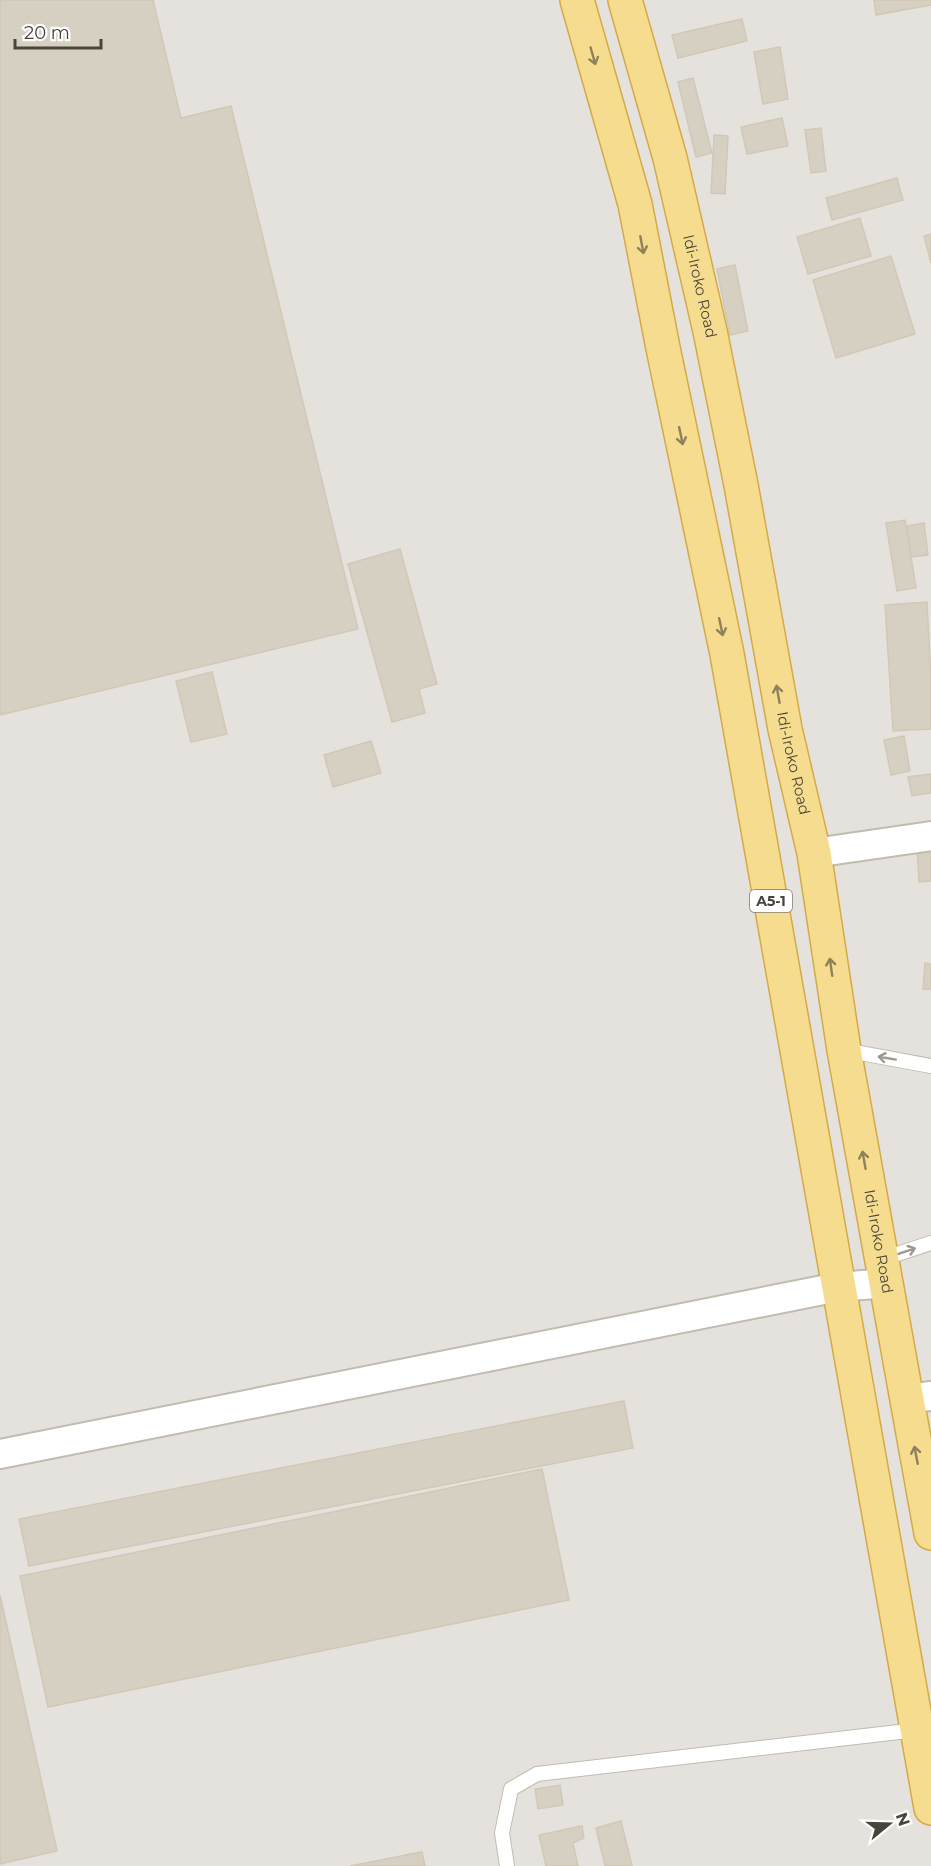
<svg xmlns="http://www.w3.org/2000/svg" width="931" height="1866" font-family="Montserrat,sans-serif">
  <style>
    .industrial { fill: #e5e2dd }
    .building { fill: #d6d0c3; stroke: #d1c8b6; stroke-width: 1.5 }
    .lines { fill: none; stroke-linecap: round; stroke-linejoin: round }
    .service-casing { stroke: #c0bcaf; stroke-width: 16 }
    .minor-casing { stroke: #c0bcaf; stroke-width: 32 }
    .trunk-casing { stroke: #d4aa48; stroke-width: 36 }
    .service { stroke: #fff; stroke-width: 14 }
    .minor { stroke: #fff; stroke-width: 28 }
    .trunk { stroke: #f6dc8e; stroke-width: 33 }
    .oneway { stroke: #8e815c }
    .oneway2 { stroke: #9b9993 }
    .labels { text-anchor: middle; stroke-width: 4.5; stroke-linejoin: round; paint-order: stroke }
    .shield { fill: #fff; stroke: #807d75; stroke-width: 1.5 }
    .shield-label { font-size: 14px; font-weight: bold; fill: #49453a }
    .street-label { font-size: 15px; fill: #49453a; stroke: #fff }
  </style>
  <rect width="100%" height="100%" fill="#f5f3ed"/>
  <!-- industrial -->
  <rect class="industrial" x="0" y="0" width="931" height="1866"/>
  <!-- building -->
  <g class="building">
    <polygon points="0,0 153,0 181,118 231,106 358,629 0,715"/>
    <polygon points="874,0 931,0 931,5 876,15"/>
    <polygon points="742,19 747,41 678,58 672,35"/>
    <polygon points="780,47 788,99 763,104 754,52"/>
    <polygon points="693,78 712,153 696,157 678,82"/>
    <polygon points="782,118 788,146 747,154 741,127"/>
    <polygon points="821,128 826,171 811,173 805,130"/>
    <polygon points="714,135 728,136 725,194 711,193"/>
    <polygon points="897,178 903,200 832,220 826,198"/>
    <polygon points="860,218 871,256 808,274 797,237"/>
    <polygon points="931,234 931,263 924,236"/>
    <polygon points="891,256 915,334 836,358 813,280"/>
    <polygon points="735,265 748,331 730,335 717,269"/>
    <polygon points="905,520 916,588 897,591 886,523"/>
    <polygon points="924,523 928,555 911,557 907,526"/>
    <polygon points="400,549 437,684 419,689 425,713 392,722 348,564"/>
    <polygon points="927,602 931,680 931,729 893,731 885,605"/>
    <polygon points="212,672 227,734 191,742 176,681"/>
    <polygon points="904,736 910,771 891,775 884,740"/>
    <polygon points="371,741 381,773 333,787 324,755"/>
    <polygon points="931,774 931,793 912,796 908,777"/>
    <polygon points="931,846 931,881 919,882 917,847"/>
    <polygon points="925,963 931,964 931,989 923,989"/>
    <polygon points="624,1401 633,1448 29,1566 19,1519"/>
    <polygon points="542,1469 569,1600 48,1707 20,1576"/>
    <polygon points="0,1595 57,1851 0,1864"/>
    <polygon points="560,1785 563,1805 538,1809 535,1789"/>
    <polygon points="621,1821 632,1866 605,1866 596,1828"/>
    <polygon points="582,1826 584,1838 573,1843 578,1866 546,1866 539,1835"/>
    <polygon points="422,1852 425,1866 350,1866"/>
  </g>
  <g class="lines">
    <defs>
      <g id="service">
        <polyline points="844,1050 931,1066"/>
        <polyline points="882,1259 931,1243"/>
        <polyline points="507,1866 502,1833 511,1789 537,1774 916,1730"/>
      </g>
      <g id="minor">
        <polyline points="814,853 931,836"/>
        <polyline points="906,1399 931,1396"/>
        <polyline points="0,1454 838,1287 887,1283"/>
      </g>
      <g id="trunk">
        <polyline points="577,0 635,204 663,348 727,654 931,1808"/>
        <path id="s1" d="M625 0 670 158 710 331 741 485 785 729 814 853 844 1050 931 1533"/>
      </g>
    </defs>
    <!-- service casing -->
    <use href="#service" class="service-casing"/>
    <!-- minor casing -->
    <use href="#minor" class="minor-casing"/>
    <!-- trunk casing -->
    <use href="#trunk" class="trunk-casing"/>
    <!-- service -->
    <use href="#service" class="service"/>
    <!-- minor -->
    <use href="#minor" class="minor"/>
    <!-- trunk -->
    <use href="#trunk" class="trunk"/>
  </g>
  <!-- one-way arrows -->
  <defs><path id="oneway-shaft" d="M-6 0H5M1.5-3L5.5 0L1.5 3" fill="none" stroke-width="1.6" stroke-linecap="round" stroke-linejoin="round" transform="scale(1.5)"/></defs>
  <g class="oneway">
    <use href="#oneway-shaft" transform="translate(593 56) rotate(74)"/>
    <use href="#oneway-shaft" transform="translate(642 245) rotate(79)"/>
    <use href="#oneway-shaft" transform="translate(681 436) rotate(78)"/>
    <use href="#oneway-shaft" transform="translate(721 627) rotate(78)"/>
    <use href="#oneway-shaft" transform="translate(778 694) rotate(-100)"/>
    <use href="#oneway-shaft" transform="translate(831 967) rotate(-98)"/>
    <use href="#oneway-shaft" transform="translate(864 1160) rotate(-100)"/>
    <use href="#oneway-shaft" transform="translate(916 1455) rotate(-101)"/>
  </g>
  <g class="oneway2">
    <use href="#oneway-shaft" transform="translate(887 1058) rotate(-170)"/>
    <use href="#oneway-shaft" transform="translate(907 1251) rotate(-19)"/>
  </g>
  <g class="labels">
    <!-- shield labels -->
    <rect class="shield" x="750" y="890" width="42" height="22" rx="4.5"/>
    <g class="shield-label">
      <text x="771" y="906">A5-1</text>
    </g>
    <!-- street labels -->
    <g class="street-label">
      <text dy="5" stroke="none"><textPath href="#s1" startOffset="296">Idi-Iroko Road</textPath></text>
      <text dy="5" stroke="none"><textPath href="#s1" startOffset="782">Idi-Iroko Road</textPath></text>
      <text dy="5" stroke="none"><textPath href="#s1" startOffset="1268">Idi-Iroko Road</textPath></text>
    </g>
  </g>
  <!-- north arrow -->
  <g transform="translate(889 1824) rotate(71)" stroke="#ffffff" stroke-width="4.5" paint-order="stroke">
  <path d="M0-4.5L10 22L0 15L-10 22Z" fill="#49453a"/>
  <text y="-9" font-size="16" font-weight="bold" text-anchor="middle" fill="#49453a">N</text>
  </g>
  <!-- scale -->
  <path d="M15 39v9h86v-9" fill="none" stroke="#49453a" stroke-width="3"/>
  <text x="24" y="39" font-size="18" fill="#49453a" stroke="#ffffff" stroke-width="4.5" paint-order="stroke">20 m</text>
</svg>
